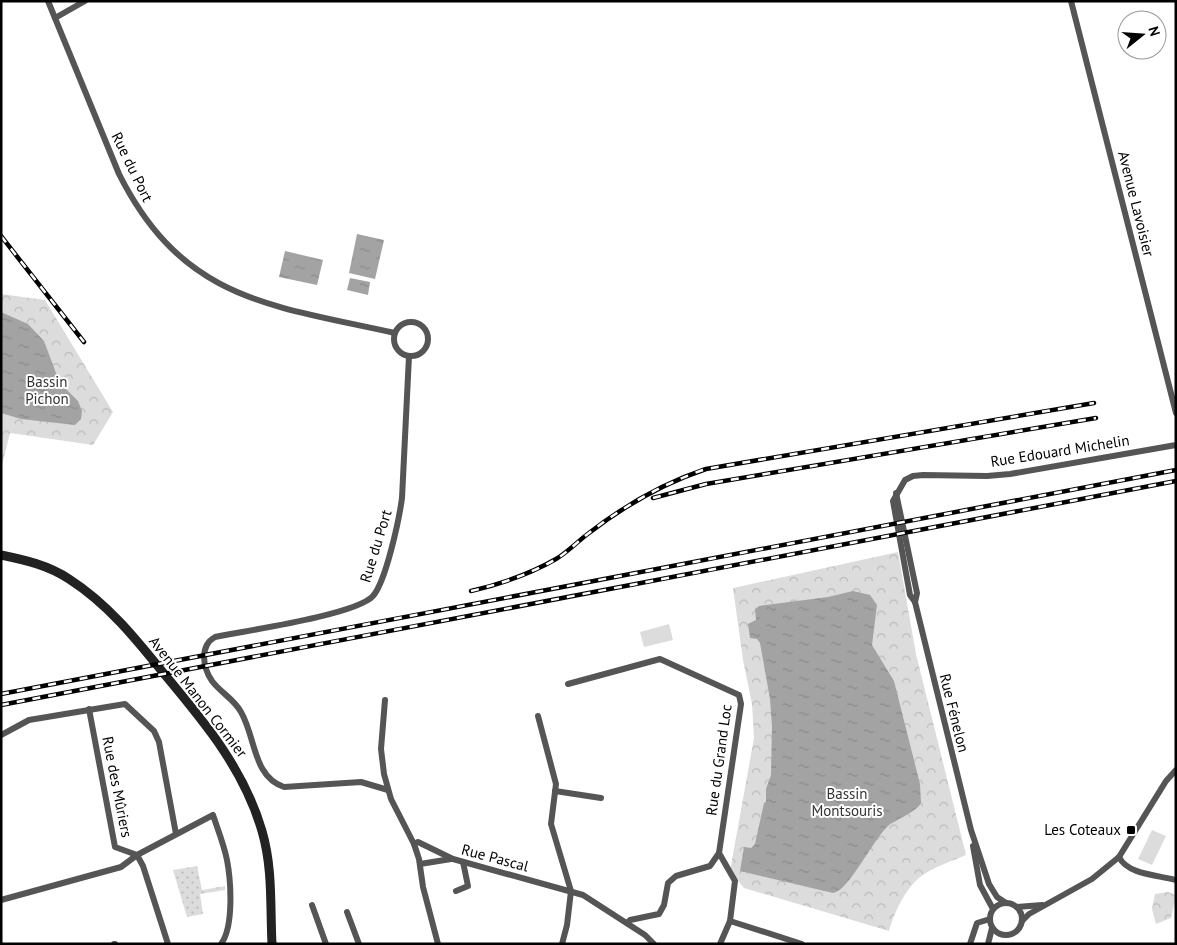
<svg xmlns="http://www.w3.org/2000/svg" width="1177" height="945" font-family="'PT Sans',sans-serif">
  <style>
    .grass { fill: url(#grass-dots) }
    .forest { fill: url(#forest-crowns) }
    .pitch { fill: #dcdcdc }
    .water { fill: url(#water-ripples) }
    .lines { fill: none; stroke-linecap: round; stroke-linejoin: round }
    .street { stroke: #555; stroke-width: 6 }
    .secondary { stroke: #222; stroke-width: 9 }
    .rail-casing { stroke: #000; stroke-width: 4.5 }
    .rail { stroke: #fff; stroke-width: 2.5; stroke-dasharray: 8; stroke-linecap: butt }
    .poi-dot { fill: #000; stroke: #fff; stroke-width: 2 }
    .labels { text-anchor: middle; stroke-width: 4; stroke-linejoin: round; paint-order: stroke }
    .street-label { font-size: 15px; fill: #000; stroke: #fff }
    .park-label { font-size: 15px; fill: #333; stroke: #fff }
    .poi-label { font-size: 15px; fill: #000; stroke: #fff; text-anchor: end }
  </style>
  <defs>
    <pattern id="grass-dots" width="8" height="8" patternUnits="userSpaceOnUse" patternTransform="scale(1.25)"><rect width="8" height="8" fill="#dcdcdc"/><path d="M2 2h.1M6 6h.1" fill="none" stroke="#bbb" stroke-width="1.8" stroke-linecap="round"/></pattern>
    <pattern id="forest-crowns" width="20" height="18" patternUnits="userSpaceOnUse" patternTransform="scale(1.25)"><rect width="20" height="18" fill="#dcdcdc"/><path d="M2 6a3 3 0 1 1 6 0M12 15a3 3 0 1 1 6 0" fill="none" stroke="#bbb"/></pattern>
    <pattern id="water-ripples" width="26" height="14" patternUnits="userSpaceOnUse" patternTransform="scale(1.25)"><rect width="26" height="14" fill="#a3a3a3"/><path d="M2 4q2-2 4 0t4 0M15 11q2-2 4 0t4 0" fill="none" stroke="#8b8b8b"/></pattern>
  </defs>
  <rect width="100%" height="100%" fill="#fff"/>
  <!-- grass -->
  <polygon class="grass" points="197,866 202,890 225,886 225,890 200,894 203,914 187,917 173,870"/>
  <!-- forest -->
  <g class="forest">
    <polygon points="1,294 45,300 113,412 93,445 10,433 1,469"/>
    <path d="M898 552 916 654 966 855C952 861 936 866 923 875 907 885 894 913 889 931L744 888 730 871 754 738 752 704 743 660 733 588Z"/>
    <polygon points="1168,892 1176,895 1171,918 1156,924 1152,909 1155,894"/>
  </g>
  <!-- pitch -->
  <g class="pitch">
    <polygon points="669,624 673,640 644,647 640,632"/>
    <polygon points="1152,830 1166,836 1152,865 1138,859"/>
  </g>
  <!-- water -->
  <g class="water">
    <polygon points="357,234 384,240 375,279 349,273"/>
    <polygon points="285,251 323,260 317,285 279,277"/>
    <polygon points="350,278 370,282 368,295 347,290"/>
    <polygon points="1,312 28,324 44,341 56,373 65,388 78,401 82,411 81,419 75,425 21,419 1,413"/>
    <path d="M853 591 870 595 877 605 872 645 894 681 920 784 921 803C917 811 898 819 889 825 873 839 849 891 833 893L740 871 744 847 751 848 755 844 764 803 766 802V789L771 775 772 726 770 699 760 643 757 639 750 638 748 624 756 620 755 609 759 606 828 597Z"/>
  </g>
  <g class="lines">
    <!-- street -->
    <g class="street">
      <path d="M48 1 119 174C183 301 270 305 395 333"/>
      <polyline points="1071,1 1176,413"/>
      <polyline points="55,18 85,1"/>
      <circle cx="411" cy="339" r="17"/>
      <polyline points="896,493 917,593 915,602"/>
      <polyline points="568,684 660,659 739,695 741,704 719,853 710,866 676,876 668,883 664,905 659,914 630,920 627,923"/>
      <polyline points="385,700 381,749 384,774 391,799 414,844 419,859 423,887 438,944"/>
      <polyline points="89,709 115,847 137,855 143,866 168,944"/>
      <polyline points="538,716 556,784 551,824 571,891 567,925 562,944"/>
      <polyline points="1,735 29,720 125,704 154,731 159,742 176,834"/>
      <path d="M388 790 361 782 284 787C253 777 256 738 241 712 234 699 221 693 212 681 203 668 199 646 215 637 244 631 356 615 373 596 386 581 399 520 402 498L409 356"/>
      <polyline points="555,791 601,798"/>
      <polyline points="414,844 418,842 453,859 583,895 645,935 654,944"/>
      <polyline points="973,846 980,885 993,909"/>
      <polyline points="719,853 735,881 730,921 720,944"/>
      <path d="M1119 857C1128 875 1158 875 1176 880"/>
      <polyline points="420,864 451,859"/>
      <polyline points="456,891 468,886 463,862"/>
      <path d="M1 900 121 867 137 855 213 815C218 830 224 845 227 860 231 881 234 927 221 944"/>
      <circle cx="1006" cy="919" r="16"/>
      <polyline points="1006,903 997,897 989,884 971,830 915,602 910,595 893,501 905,480 913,476 923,475 987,476 1010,474 1176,445"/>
      <polyline points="312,905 326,944"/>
      <polyline points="1017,907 1042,905"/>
      <polyline points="347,912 359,944"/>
      <polyline points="730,921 802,944"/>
      <polyline points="1022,921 1029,914 1092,879 1119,857 1166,781 1176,770"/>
      <polyline points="114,944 115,944"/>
      <polyline points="970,944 977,923 990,919"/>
      <polyline points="988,944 992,928"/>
    </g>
    <!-- secondary -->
    <path class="secondary" d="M1 555C25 560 48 565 69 579 108 604 136 639 165 675 205 723 244 769 262 831 273 869 270 905 272 944"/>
    <defs>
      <g id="rail">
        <polyline points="1,236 84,342"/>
        <polyline points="653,498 706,484 1096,418"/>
        <path d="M471 591C501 584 530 574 556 559 568 552 578 541 589 533 624 506 664 483 706 469L1094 403"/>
        <polyline points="1,694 1176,470"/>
        <polyline points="1,705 1176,481"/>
      </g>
    </defs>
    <!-- rail casing -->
    <use href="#rail" class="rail-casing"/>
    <!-- rail -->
    <use href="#rail" class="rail"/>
  </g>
  <!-- markers -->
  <rect class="poi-dot" x="1126" y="825" width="10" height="10" rx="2.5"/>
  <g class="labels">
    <!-- street labels -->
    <g class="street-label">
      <text transform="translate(132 167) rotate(64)" y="5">Rue du Port</text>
      <text transform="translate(1136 204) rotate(76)" y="5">Avenue Lavoisier</text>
      <text transform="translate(1060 451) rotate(-9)" y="5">Rue Edouard Michelin</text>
      <text transform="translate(376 546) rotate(-73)" y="5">Rue du Port</text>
      <text transform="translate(198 697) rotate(52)" y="5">Avenue Manon Cormier</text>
      <text transform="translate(954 713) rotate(76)" y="5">Rue Fénelon</text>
      <text transform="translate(719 760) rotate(-82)" y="5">Rue du Grand Loc</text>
      <text transform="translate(117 787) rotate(79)" y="5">Rue des Mûriers</text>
      <text transform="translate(495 858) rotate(15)" y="5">Rue Pascal</text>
    </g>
    <!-- park labels -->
    <g class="park-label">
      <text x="47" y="387">Bassin<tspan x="47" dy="17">Pichon</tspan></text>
      <text x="847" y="799">Bassin<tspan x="847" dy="17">Montsouris</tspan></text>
    </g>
    <!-- poi labels -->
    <g class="poi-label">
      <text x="1121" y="835">Les Coteaux</text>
    </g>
  </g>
  <!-- border -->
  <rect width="1177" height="945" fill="none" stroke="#000000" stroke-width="5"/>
  <!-- north arrow -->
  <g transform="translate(1142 35) rotate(73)"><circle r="24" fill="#ffffff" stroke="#999999"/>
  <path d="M0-4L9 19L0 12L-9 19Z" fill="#000000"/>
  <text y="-8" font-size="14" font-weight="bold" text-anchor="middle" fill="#000000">N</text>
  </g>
</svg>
